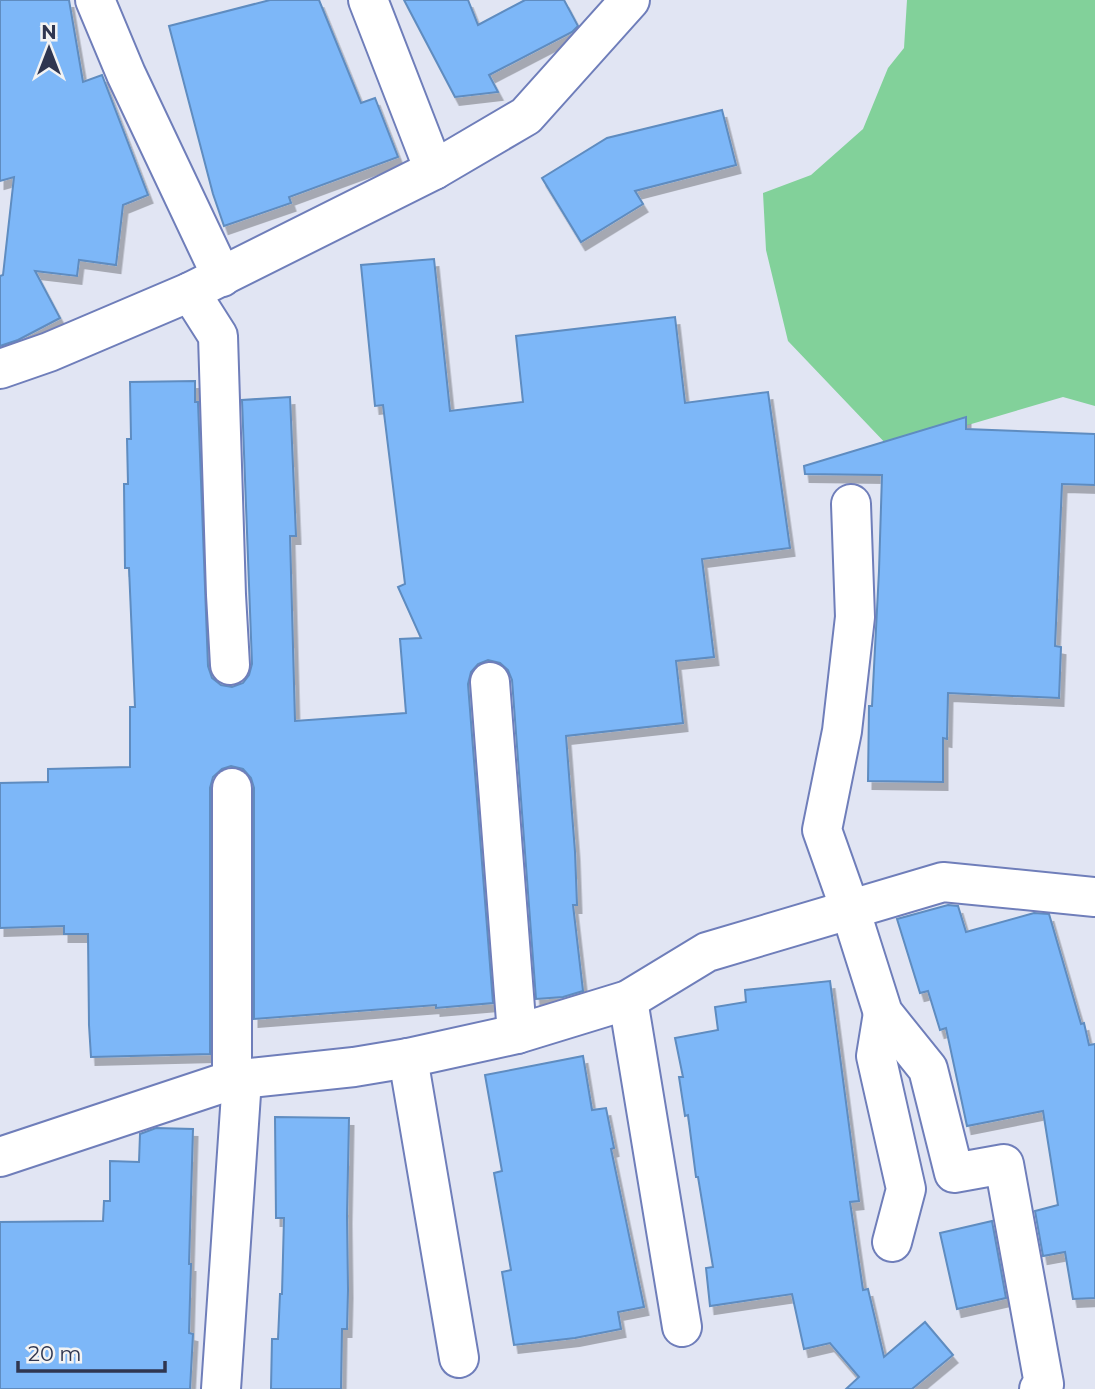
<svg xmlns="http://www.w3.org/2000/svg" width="1095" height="1389" font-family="Montserrat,sans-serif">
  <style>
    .green { fill: #82d19a }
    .building { fill: #7db7f8; stroke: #5e8cc0; stroke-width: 2; filter: url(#shadow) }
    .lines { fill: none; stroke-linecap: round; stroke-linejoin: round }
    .minor-casing { stroke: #6f7eba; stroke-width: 42 }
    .minor { stroke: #fff; stroke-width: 38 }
  </style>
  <defs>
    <filter id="shadow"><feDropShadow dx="4.5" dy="8" stdDeviation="0" flood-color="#0004"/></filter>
  </defs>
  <rect width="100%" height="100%" fill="#e1e5f3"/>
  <!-- green -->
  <polygon class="green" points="907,0 1095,0 1095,406 1063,397 890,448 788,341 766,250 763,193 811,175 863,129 888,68 904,48"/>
  <!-- building -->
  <g class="building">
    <polygon points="0,0 69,0 83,82 102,75 148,195 123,205 116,265 79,260 77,276 35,271 60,318 18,340 0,346 0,276 3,275 14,177 0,181"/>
    <polygon points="270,0 319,0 361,103 375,98 398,157 289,197 291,203 224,226 213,194 169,26"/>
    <polygon points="404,0 468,0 478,25 525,0 564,0 578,26 572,32 489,75 498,92 455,97"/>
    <polygon points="722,110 736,165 635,191 643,204 581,242 542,178 607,138"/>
    <polygon points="434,259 450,411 523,402 516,336 675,317 685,403 768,392 790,548 702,559 714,657 676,661 683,723 566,736 575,852 577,905 573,905 583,991 563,997 536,999 512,680 508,670 500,663 488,660 478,664 471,672 468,684 493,1003 436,1008 436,1005 254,1019 254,788 251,778 243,769 231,766 222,769 213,777 210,788 210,1054 91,1057 89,1025 88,934 64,934 64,926 0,928 0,783 48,782 48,769 130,767 130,707 135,707 129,568 125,568 124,484 128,484 127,439 131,439 130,382 195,381 195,402 198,402 208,666 212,678 221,685 232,687 243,683 249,675 252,664 242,400 290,397 296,536 290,536 295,721 406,713 400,639 421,638 398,587 405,584 383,405 375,406 361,265"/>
    <polygon points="966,417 966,429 1095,434 1095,485 1062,484 1055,646 1061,647 1059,698 948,693 947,739 943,738 943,782 868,781 869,706 872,706 879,571 882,475 805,474 804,466"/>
    <polygon points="948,905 958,906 966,932 1034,913 1049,914 1081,1024 1084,1023 1089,1045 1095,1044 1095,1298 1073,1299 1065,1252 1043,1256 1035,1211 1058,1205 1043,1111 967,1126 946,1028 940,1030 928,991 920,993 897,919"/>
    <polygon points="830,981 859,1201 850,1202 863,1290 868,1289 884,1357 925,1322 953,1355 912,1389 846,1389 859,1377 830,1343 804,1349 792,1294 710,1306 706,1268 713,1267 698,1177 696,1177 688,1115 685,1116 679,1077 683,1077 675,1038 718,1030 715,1007 746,1002 745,990"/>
    <polygon points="583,1056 592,1110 606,1108 614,1148 611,1149 644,1307 618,1312 621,1329 575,1338 514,1345 502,1272 511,1270 494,1173 502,1171 485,1075"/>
    <polygon points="275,1117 349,1118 347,1216 348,1290 347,1329 342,1329 341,1389 271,1389 272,1339 278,1339 280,1294 282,1294 284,1218 276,1218"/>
    <polygon points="156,1128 193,1129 189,1264 191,1264 189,1333 193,1334 190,1389 0,1389 0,1222 103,1221 104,1201 110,1201 110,1161 139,1162 140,1134"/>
    <polygon points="992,1221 1006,1298 957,1309 940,1233"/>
  </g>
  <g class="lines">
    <defs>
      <g id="minor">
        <polyline points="95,0 126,74 222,277"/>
        <polyline points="368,0 434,170"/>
        <polyline points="190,292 218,336 226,595 230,665"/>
        <polyline points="0,369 49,352 190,292 434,170 526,116 630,0"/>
        <polyline points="851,504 855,617 842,731 822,830 850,909 883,1013 928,1069 954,1173 1004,1164 1044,1384 1039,1389"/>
        <polyline points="490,682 517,1034"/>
        <polyline points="232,788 232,1080"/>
        <polyline points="628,1000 682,1327"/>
        <polyline points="883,1013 876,1056 906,1189 892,1242"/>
        <polyline points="408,1058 459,1358"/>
        <polyline points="0,1157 232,1080 354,1067 408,1058 517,1034 628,1000 707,952 943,882 1095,897"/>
        <polyline points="221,1389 242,1079"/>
      </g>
    </defs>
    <!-- minor casing -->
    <use href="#minor" class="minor-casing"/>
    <!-- minor -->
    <use href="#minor" class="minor"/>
  </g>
  <!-- north arrow -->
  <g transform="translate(49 49)" stroke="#f3f3f3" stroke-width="5" paint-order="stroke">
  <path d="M0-5L12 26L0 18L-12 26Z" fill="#2f3650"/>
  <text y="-10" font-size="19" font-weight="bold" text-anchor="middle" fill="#2f3650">N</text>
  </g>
  <!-- scale -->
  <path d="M18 1361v10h147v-10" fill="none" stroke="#2f3650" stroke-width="3.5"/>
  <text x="28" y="1361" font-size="21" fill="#2f3650" stroke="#f3f3f3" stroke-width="5" paint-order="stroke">20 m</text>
</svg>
